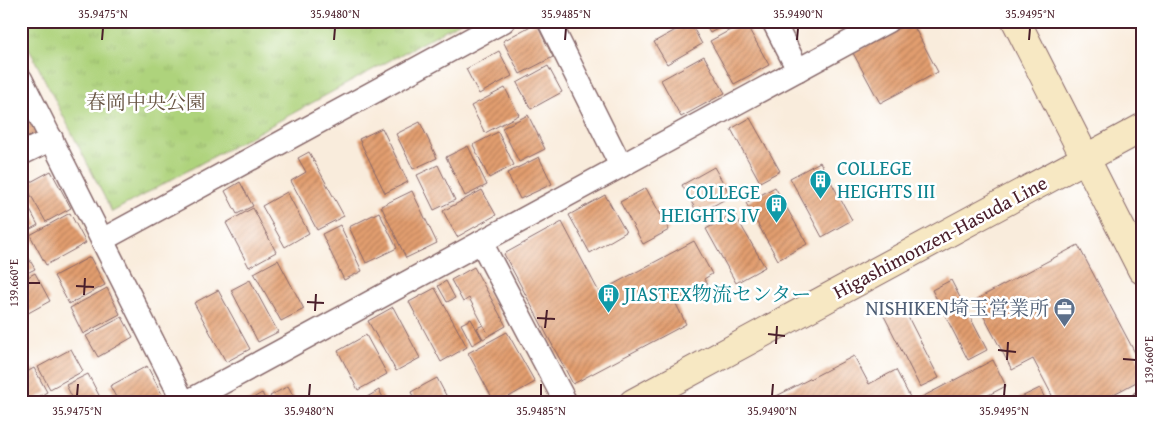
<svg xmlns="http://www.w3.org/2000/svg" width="1163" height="424" font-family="'Gentium Book Plus','Noto Serif JP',serif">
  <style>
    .park { fill: url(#park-tufts); stroke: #7c7954 }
    .building { fill: url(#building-hatch) }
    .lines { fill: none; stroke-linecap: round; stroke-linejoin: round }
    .street-casing { stroke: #876769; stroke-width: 25 }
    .secondary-casing { stroke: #876769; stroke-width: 30 }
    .street { stroke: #fff; stroke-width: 22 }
    .secondary { stroke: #f7e8c3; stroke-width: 28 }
    .ticks { fill: none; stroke: #4a1f2b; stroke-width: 2 }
    .labels { text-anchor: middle; stroke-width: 5; stroke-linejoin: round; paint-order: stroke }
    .park-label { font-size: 20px; fill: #685543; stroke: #fff }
    .culture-label { font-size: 20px; fill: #0d838f; stroke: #fff; text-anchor: start }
    .street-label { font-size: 20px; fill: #4a1f2b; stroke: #fff }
    .service-label { font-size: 20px; fill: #4e5e75; stroke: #fff; text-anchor: end }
    .neatline { fill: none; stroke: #4a1f2b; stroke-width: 2 }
    .ticks-label { font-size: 12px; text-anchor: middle; fill: #4a1f2b }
  </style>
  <defs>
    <pattern id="park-tufts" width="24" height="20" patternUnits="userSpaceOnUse" patternTransform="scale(1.25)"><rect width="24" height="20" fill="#aed37c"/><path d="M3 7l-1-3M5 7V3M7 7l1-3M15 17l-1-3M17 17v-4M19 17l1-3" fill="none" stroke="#97b56b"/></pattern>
    <pattern id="building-hatch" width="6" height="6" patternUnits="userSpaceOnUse" patternTransform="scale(1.25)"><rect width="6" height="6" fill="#e29e6f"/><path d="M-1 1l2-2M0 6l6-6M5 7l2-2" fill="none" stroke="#b9805b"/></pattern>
  </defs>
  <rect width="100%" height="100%" fill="#fff"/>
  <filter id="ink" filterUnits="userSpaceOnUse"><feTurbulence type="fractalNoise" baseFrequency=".02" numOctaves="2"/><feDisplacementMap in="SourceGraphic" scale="10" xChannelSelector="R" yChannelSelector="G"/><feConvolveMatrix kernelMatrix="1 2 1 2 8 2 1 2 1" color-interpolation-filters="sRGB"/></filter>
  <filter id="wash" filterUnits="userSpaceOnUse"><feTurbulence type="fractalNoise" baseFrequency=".0096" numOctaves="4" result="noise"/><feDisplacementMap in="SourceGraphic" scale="20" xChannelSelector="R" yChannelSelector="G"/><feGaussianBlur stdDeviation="1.12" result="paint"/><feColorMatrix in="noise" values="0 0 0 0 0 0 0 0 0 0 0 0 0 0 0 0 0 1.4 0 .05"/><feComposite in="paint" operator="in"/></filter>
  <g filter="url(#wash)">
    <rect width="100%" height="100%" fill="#f9ecdc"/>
    <!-- park -->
    <polygon class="park" points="21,21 462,21 112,212 21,33"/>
    <g id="blocks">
      <!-- building -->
      <g class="building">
        <polygon points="703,21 731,21 710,33"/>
        <polygon points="911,21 938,72 880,103 853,53"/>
        <polygon points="690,22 702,44 667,64 654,42"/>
        <polygon points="745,22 769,65 734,84 710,41"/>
        <polygon points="536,23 553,57 520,74 503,41"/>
        <polygon points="499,51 512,76 479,94 466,69"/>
        <polygon points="704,56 725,93 681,117 661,80"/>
        <polygon points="548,66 562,92 531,109 517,83"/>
        <polygon points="505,88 519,115 485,133 471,106"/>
        <polygon points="21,105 38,135 21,144"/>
        <polygon points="528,115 545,149 519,162 502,128"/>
        <polygon points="750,118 780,171 760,182 731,129"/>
        <polygon points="420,122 437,158 413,169 396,134"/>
        <polygon points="382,128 408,182 385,193 359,139"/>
        <polygon points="498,132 514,165 489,178 473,145"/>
        <polygon points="468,146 487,185 465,196 446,157"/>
        <polygon points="309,152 344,216 317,230 291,181 306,172 298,158"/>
        <polygon points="539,157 552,184 520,199 507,173"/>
        <polygon points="820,162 852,220 822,237 790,178"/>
        <polygon points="438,165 455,200 434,210 417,175"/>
        <polygon points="714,167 731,196 698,214 682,185"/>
        <polygon points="51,171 71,208 46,222 25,185"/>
        <polygon points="240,182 253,206 237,214 225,191"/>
        <polygon points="775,187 807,244 778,260 746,203"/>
        <polygon points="646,188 669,230 643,244 620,202"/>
        <polygon points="482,190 496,215 457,237 443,211"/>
        <polygon points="412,191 437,243 406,258 381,206"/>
        <polygon points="287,192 309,233 285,247 262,206"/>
        <polygon points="21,193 38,225 21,234"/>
        <polygon points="605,195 626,232 590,253 569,215"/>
        <polygon points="253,208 276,252 249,267 226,223"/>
        <polygon points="379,212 397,248 366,263 349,227"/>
        <polygon points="70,213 86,243 46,265 30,235"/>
        <polygon points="734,213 765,267 736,283 706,229"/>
        <polygon points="562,222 599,292 694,241 712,274 704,279 707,285 675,302 686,324 573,384 504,254"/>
        <polygon points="340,225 362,271 344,280 322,234"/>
        <polygon points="21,245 35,269 21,276"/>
        <polygon points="1078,245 1142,366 1142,379 1097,403 1056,403 1033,359 1012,370 975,300"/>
        <polygon points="90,257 105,285 69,304 54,276"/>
        <polygon points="278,260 304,309 281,321 254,273"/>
        <polygon points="474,267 506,326 483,339 477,328 483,325 487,332 469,298 463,302 451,280"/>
        <polygon points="35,273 50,301 21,317 21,281"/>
        <polygon points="250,280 278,332 258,342 231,290"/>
        <polygon points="951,280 987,350 968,360 932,290"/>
        <polygon points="446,281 455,298 447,302 438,286"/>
        <polygon points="107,288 120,314 83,334 70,308"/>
        <polygon points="435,288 467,347 441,362 409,302"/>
        <polygon points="218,290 250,349 226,362 194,303"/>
        <polygon points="901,303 939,378 920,387 882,312"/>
        <polygon points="393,307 420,358 396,371 368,321"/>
        <polygon points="122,317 133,337 98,357 86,336"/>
        <polygon points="471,319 482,339 472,345 461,324"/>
        <polygon points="507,332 535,382 498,403 495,403 468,353"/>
        <polygon points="366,335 387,374 358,390 338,351"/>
        <polygon points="71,349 83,371 50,389 38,367"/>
        <polygon points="854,356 869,384 896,370 913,403 763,403"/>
        <polygon points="993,360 1006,386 973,403 926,403 922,397"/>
        <polygon points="147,366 164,398 156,403 119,403 110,386"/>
        <polygon points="34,368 47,392 28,403 21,403 21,375"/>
        <polygon points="88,374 103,403 75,403 66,385"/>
        <polygon points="437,378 450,403 416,403 411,392"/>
        <polygon points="288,386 297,403 274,403 270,396"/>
        <polygon points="1040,388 1047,403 1017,403 1015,400"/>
        <polygon points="379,390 386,403 357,403"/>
        <polygon points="262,393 267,403 244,403"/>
        <polygon points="48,396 52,403 35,403"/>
      </g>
    </g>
  </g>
  <g filter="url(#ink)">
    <use href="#blocks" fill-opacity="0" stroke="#876769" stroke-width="1"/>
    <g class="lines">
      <defs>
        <g id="street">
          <polyline points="549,21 621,166"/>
          <polyline points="773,21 798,70"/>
          <polyline points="21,79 184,403"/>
          <polyline points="21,154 52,139"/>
          <polyline points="102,240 504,21"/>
          <polyline points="481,242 566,403"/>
          <polyline points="185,403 888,21"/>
          <polyline points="1141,403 1142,402"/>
        </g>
        <g id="secondary">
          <polyline points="1016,21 1142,270"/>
          <polyline points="633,403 1142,128"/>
        </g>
      </defs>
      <!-- street casing -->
      <use href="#street" class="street-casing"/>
      <!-- secondary casing -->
      <use href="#secondary" class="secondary-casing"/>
      <!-- street -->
      <use href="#street" class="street"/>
      <!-- secondary -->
      <use href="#secondary" class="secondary"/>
    </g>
  </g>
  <!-- ticks -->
  <path class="ticks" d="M102 40 103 28M334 40 335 28M565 40 566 28M797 40 798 28M1029 40 1030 28M28 283H40M76 286 94 287M84 295 85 278M307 302 324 303M315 311 316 294M537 318 555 319M545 328 547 310M768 334 785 336M776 344 777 326M998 350 1016 352M1123 359 1136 360M1007 360 1008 342M77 396 78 384M309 396 310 384M541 396V384M772 396 773 384M1004 396 1005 384"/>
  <!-- icons -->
  <defs>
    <symbol id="building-pin" viewBox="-11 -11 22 30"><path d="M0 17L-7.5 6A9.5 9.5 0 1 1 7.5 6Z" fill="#0f9aa8" stroke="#fff"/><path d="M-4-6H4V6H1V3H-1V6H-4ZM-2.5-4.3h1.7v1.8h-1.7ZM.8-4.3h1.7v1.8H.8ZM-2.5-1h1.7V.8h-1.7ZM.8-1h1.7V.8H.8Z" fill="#fff"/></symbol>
    <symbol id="office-pin" viewBox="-11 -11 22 30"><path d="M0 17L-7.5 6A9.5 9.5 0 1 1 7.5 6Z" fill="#5c6f8a" stroke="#fff"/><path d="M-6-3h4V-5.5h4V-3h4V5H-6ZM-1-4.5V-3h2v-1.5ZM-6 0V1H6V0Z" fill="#fff"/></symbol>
  </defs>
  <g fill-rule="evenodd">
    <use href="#building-pin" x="808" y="168" width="25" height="34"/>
    <use href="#building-pin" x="764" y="192" width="25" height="34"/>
    <use href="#building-pin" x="596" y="282" width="25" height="34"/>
    <use href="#office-pin" x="1052" y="296" width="25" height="34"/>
  </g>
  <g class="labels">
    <!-- park labels -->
    <g class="park-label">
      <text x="146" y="109">春岡中央公園</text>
    </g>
    <!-- culture labels -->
    <g class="culture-label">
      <text x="837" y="175">COLLEGE<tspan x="837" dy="23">HEIGHTS Ⅲ</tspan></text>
      <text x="760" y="199" text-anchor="end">COLLEGE<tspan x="760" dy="23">HEIGHTS Ⅳ</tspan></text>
      <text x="624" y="301">JIASTEX物流センター</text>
    </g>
    <!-- street labels -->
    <g class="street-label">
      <text transform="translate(940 237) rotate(-28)" y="7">Higashimonzen-Hasuda Line</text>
    </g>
    <!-- service labels -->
    <g class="service-label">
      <text x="1049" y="315">NISHIKEN埼玉営業所</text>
    </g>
  </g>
  <!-- margin -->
  <rect width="1163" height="424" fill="none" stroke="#fff" stroke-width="55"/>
  <rect x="28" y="28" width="1108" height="368" class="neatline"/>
  <g class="ticks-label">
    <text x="103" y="18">35.9475°N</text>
    <text x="335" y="18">35.9480°N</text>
    <text x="566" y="18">35.9485°N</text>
    <text x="798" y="18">35.9490°N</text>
    <text x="1030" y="18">35.9495°N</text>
    <text transform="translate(14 283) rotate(-90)" y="4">139.660°E</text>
    <text transform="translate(1149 360) rotate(-90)" y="4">139.660°E</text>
    <text x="77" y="415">35.9475°N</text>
    <text x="309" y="415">35.9480°N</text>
    <text x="541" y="415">35.9485°N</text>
    <text x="772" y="415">35.9490°N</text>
    <text x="1004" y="415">35.9495°N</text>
  </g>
</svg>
